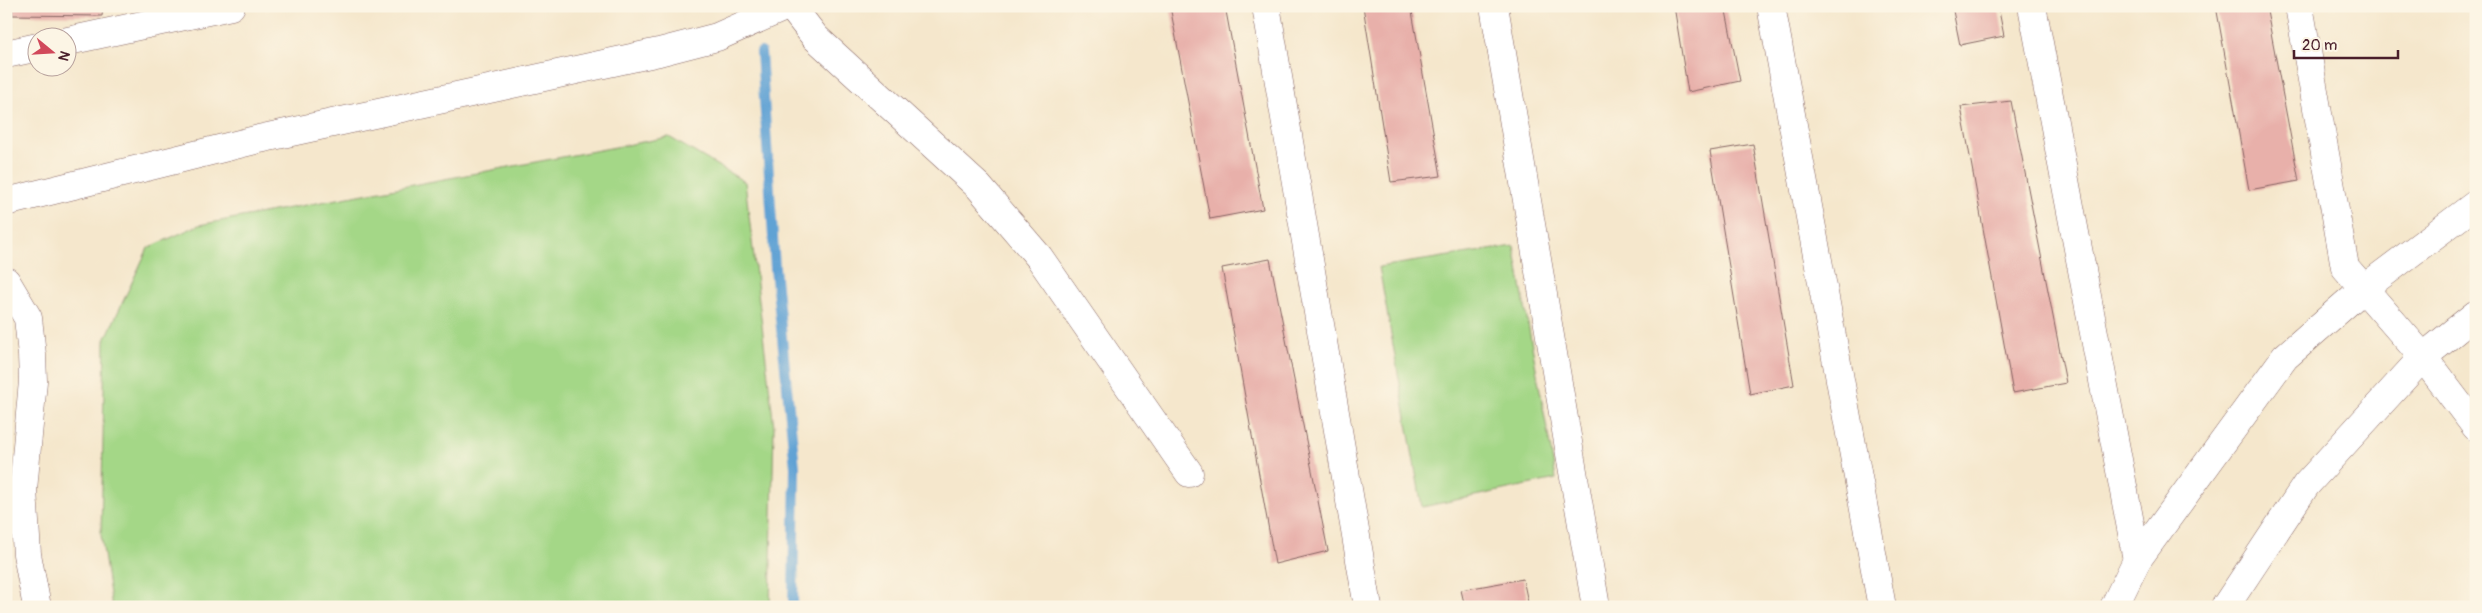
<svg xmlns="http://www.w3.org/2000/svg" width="2482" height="613" font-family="Pangolin,sans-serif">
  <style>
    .green { fill: #a4d787; stroke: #777b59 }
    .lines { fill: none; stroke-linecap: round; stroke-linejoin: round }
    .stream { stroke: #60a2d4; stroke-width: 10 }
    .building { fill: #e8b0aa }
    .minor-casing { stroke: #866563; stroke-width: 29 }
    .minor { stroke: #fff; stroke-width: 28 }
  </style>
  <rect width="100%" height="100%" fill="#fcf5e5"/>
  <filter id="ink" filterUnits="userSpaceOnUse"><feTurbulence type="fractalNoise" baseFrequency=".02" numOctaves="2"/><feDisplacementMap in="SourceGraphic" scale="10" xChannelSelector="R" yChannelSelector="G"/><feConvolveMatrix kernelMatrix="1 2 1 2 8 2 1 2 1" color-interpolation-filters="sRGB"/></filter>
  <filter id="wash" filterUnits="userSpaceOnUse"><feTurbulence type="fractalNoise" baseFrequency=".0096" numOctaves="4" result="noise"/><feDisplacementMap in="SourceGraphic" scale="20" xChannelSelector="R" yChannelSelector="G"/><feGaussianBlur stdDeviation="1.12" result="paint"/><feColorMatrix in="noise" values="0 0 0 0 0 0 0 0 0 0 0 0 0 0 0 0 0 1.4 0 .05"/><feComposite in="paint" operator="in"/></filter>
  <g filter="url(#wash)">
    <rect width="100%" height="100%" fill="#f5e7cc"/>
    <!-- green -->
    <g class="green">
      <polygon points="669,137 745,182 774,427 770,607 112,607 101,535 105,340 148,248 199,225"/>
      <polygon points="1514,246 1556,479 1422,507 1379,267"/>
    </g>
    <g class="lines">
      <!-- stream -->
      <polyline class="stream" points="761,52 775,268 795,467 793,607"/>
    </g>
    <g id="blocks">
      <!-- building -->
      <g class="building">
        <polygon points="13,6 103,6 102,16 12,15"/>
        <polygon points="1170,6 1225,6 1263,209 1210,219"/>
        <polygon points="1363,6 1411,6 1441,176 1391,182"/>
        <polygon points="1674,6 1725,6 1740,81 1688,92"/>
        <polygon points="1952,6 1998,6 2004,36 1960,45"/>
        <polygon points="2216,6 2266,6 2299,181 2249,190"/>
        <polygon points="2011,101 2066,383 2013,393 1961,107"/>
        <polygon points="1753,144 1794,385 1750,394 1710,151"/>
        <polygon points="1270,259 1328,551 1275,564 1222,268"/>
        <polygon points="1523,579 1529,607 1465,607 1461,590"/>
      </g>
    </g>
  </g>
  <g filter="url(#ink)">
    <use href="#blocks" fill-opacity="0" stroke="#866563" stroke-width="1"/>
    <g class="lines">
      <defs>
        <g id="minor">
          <polyline points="791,6 815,37 979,187 1039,257 1189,473"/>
          <polyline points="1266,6 1368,607"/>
          <polyline points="1494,6 1596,607"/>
          <polyline points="1771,6 1882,607"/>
          <polyline points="2032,6 2137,560"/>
          <polyline points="2299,6 2345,267 2423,357 2476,427"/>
          <polyline points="68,41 231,6"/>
          <polyline points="6,54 38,47"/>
          <polyline points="6,202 259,139 659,52 717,37 787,6"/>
          <polyline points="6,281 28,318 32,355 33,381 23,490 27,554 37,607"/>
          <polyline points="2114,607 2137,560 2285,357 2363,289 2476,204"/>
          <polyline points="2225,607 2306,485 2423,357 2476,314"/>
        </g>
      </defs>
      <!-- minor casing -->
      <use href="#minor" class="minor-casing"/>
      <!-- minor -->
      <use href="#minor" class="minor"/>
    </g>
  </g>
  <!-- margin -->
  <rect width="2482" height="613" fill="none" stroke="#fcf5e5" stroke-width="25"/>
  <!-- north arrow -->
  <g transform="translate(52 52) rotate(108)"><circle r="24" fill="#fcf5e5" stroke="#b59f9b"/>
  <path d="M0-4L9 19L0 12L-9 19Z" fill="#d1495b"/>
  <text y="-8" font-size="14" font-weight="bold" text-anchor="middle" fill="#4a1f2b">N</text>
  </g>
  <!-- scale -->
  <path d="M2294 50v8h104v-8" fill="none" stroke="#4a1f2b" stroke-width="2.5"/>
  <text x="2302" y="50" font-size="15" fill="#4a1f2b" stroke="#fcf5e5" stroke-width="4" paint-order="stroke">20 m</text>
</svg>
